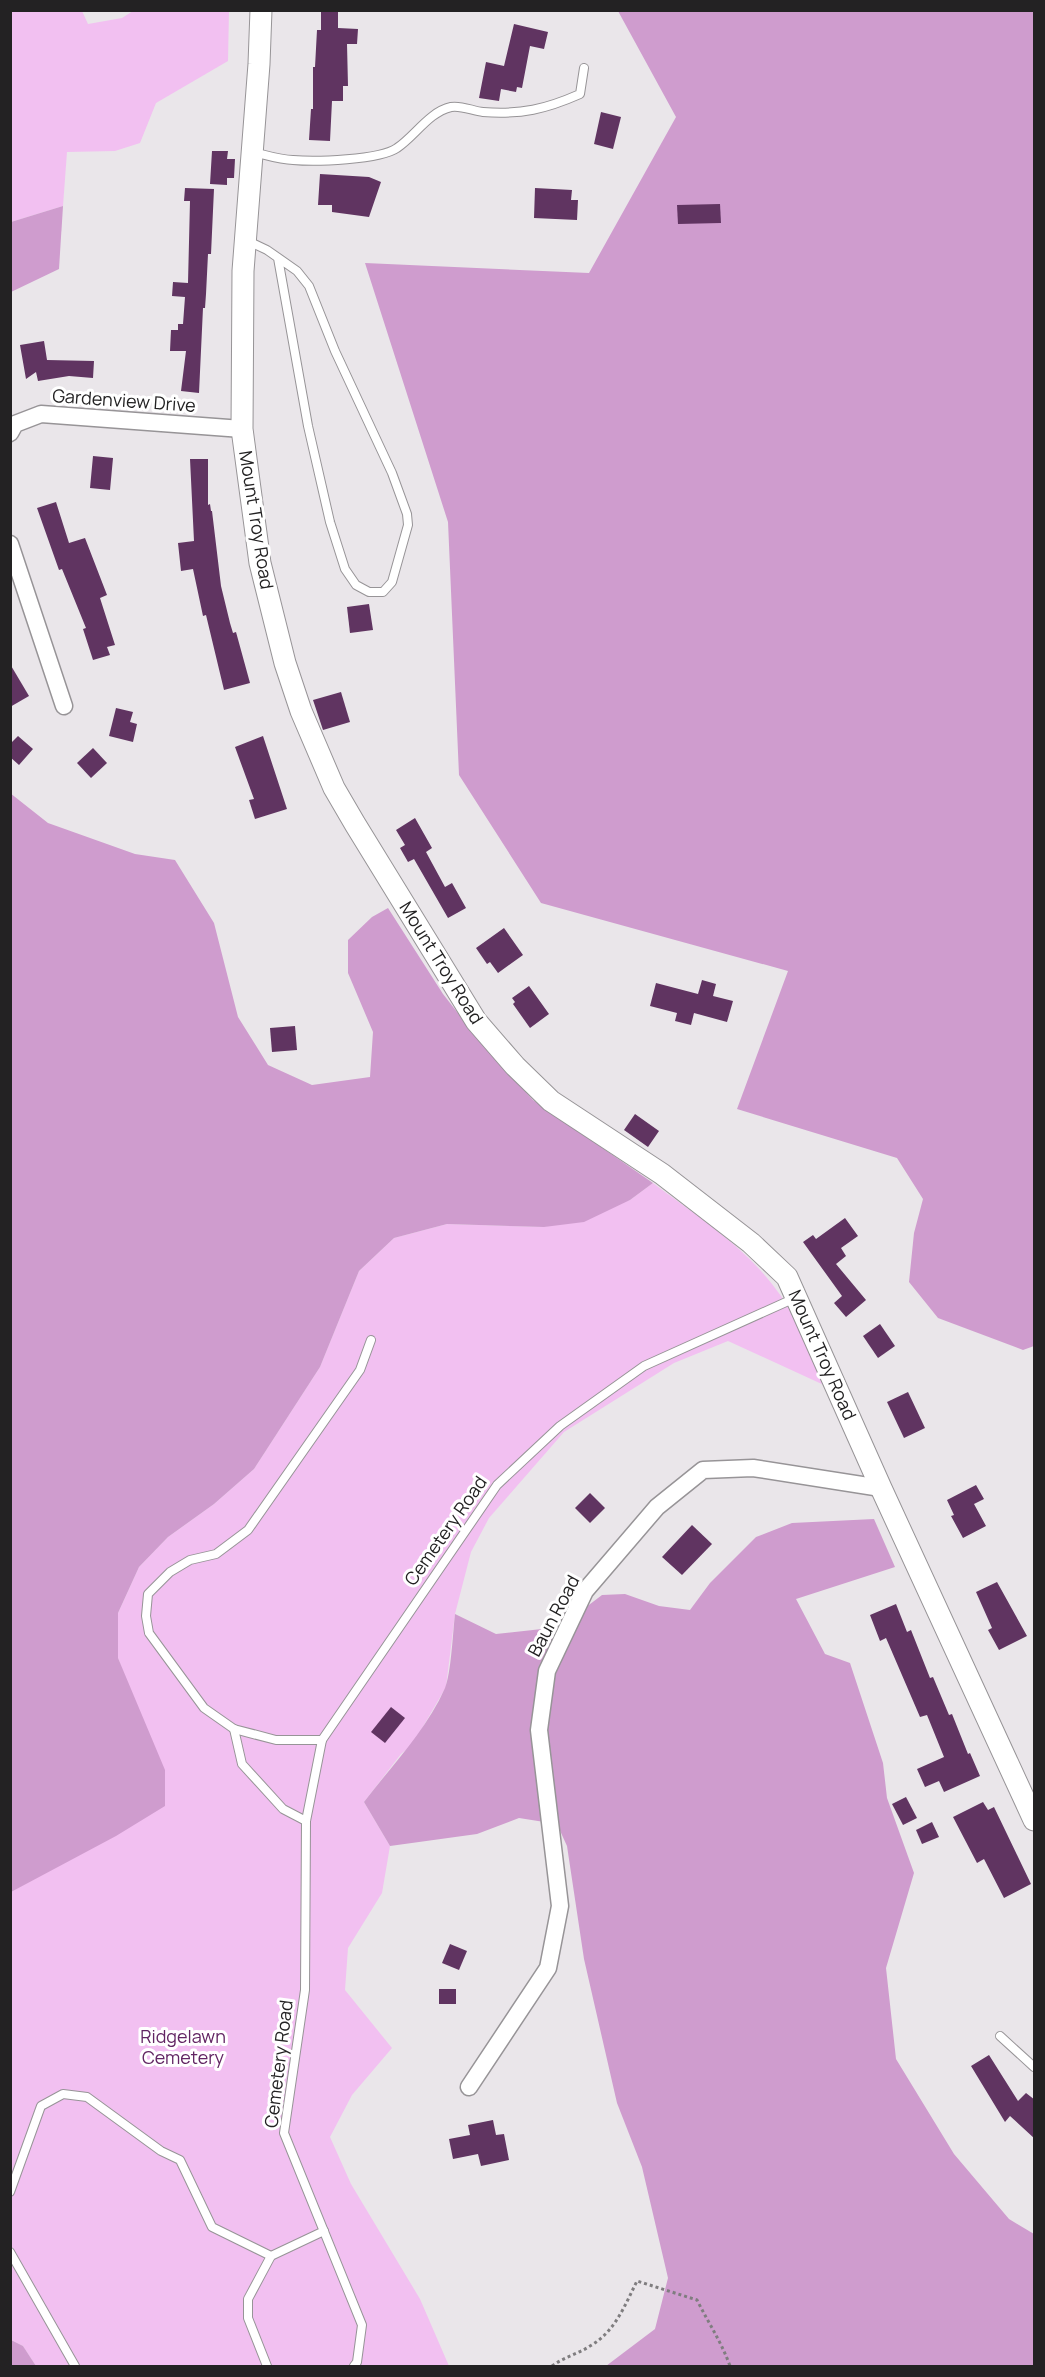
<svg xmlns="http://www.w3.org/2000/svg" width="1045" height="2377" font-family="Manrope,sans-serif">
  <style>
    .green { fill: #f2c0f1 }
    .forest { fill: #cf9cce }
    .building { fill: #603461 }
    .lines { fill: none; stroke-linecap: round; stroke-linejoin: round }
    .service-casing { stroke: #979497; stroke-width: 10 }
    .minor-casing { stroke: #979497; stroke-width: 19 }
    .tertiary-casing { stroke: #979497; stroke-width: 23 }
    .path { stroke: #7f7d7f; stroke-width: 3; stroke-dasharray: 3 3; stroke-linecap: butt }
    .service { stroke: #fff; stroke-width: 8 }
    .minor { stroke: #fff; stroke-width: 16 }
    .tertiary { stroke: #fff; stroke-width: 21 }
    .labels { text-anchor: middle; stroke-width: 6; stroke-linejoin: round; paint-order: stroke }
    .street-label { font-size: 18px; fill: #232223; stroke: #fff }
    .park-label { font-size: 18px; fill: #622563; stroke: #fff }
  </style>
  <rect width="100%" height="100%" fill="#eae6ea"/>
  <!-- green -->
  <g class="green">
    <polygon points="11,11 82,11 88,24 122,18 133,11 229,11 228,61 156,103 140,143 115,151 67,152 63,206 11,222"/>
    <path d="M653 1183C694 1214 740 1243 772 1284 796 1314 811 1352 826 1386L728 1341 674 1363 564 1432 489 1518 471 1552 455 1614 446 1687 413 1744 401 1754 364 1802 390 1846 382 1893 348 1948 345 1990 392 2048 352 2095 330 2137 351 2184 420 2299 449 2366H36L23 2346 11 2340V1892L36 1877 132 1696 118 1658V1613L139 1567 168 1537 214 1504 254 1469 320 1367 359 1271 394 1238 447 1224 544 1227 630 1200Z"/>
  </g>
  <!-- forest -->
  <g class="forest">
    <polygon points="618,11 1034,11 1034,1346 1023,1350 938,1318 909,1282 914,1233 923,1199 897,1158 737,1109 788,971 541,903 459,775 448,522 365,263 589,273 676,117"/>
    <polygon points="63,206 59,269 11,292 11,222"/>
    <polygon points="10,793 48,823 135,854 175,860 214,923 238,1017 268,1065 312,1085 370,1077 373,1032 348,973 348,940 372,917 388,908 443,994 486,1049 533,1100 653,1183 630,1200 584,1222 544,1227 447,1224 394,1238 359,1271 320,1367 254,1469 214,1504 168,1537 139,1567 118,1613 118,1658 165,1770 165,1806 116,1836 11,1892"/>
    <path d="M874 1519 895 1567 796 1599 825 1654 850 1663 883 1763 887 1798 914 1873 886 1968 896 2059 954 2154 1009 2219 1034 2234V2366H606L655 2329 668 2278 642 2167 617 2103 584 1959 567 1846 557 1824 519 1818 477 1834 390 1846 364 1802C392 1765 426 1731 445 1688 451 1674 453 1632 455 1614L496 1634 560 1627 602 1595 625 1594 659 1606 690 1610 710 1583 756 1537 792 1523Z"/>
    <polygon points="11,2340 23,2346 36,2366 11,2366"/>
  </g>
  <!-- building -->
  <g class="building">
    <polygon points="321,10 338,10 338,28 358,29 357,44 347,44 348,86 343,86 343,101 332,101 330,141 309,140 311,109 313,109 313,67 315,67 317,30 321,30"/>
    <polygon points="514,24 548,32 544,49 530,46 522,88 517,87 516,92 501,89 499,101 479,98 486,62 504,66"/>
    <polygon points="601,112 621,117 613,149 594,144"/>
    <polygon points="212,151 228,151 227,159 235,159 234,178 227,178 227,185 210,184"/>
    <polygon points="320,174 369,177 381,182 369,217 332,212 332,205 318,205"/>
    <polygon points="185,188 214,189 211,254 208,254 206,294 205,308 203,308 199,393 181,391 186,351 170,351 171,330 178,330 178,324 183,324 185,297 172,296 173,282 188,283 190,201 184,201"/>
    <polygon points="535,188 572,190 571,200 578,200 577,220 534,218"/>
    <polygon points="720,204 721,223 678,224 677,205"/>
    <polygon points="44,341 47,360 94,361 93,378 69,376 38,381 36,372 26,379 20,345"/>
    <polygon points="93,456 113,458 110,490 90,488"/>
    <polygon points="190,459 208,459 208,505 210,504 211,511 212,511 221,586 230,623 233,633 236,632 250,683 224,690 206,615 203,616 193,569 181,571 178,543 194,541"/>
    <polygon points="56,502 69,543 85,538 107,595 100,598 115,645 107,647 110,655 93,660 83,629 86,628 62,569 59,570 37,508"/>
    <polygon points="369,604 373,630 350,633 347,607"/>
    <polygon points="10,664 29,696 10,707"/>
    <polygon points="341,692 350,722 323,730 313,700"/>
    <polygon points="116,708 133,712 130,722 137,724 133,742 109,736"/>
    <polygon points="18,736 33,749 19,765 10,757 10,744"/>
    <polygon points="263,736 287,809 255,819 249,800 254,799 235,747"/>
    <polygon points="93,748 107,763 91,778 77,763"/>
    <polygon points="415,818 432,848 426,852 445,887 452,883 466,908 448,918 414,859 408,862 400,848 405,845 396,830"/>
    <polygon points="504,928 523,955 498,973 490,962 487,964 476,948"/>
    <polygon points="702,980 716,984 713,996 733,1001 727,1022 694,1013 691,1025 675,1021 677,1013 650,1006 656,983 698,994"/>
    <polygon points="529,986 549,1014 530,1028 513,1004 515,1002 512,998"/>
    <polygon points="295,1026 297,1050 272,1052 270,1028"/>
    <polygon points="635,1114 659,1131 648,1147 624,1130"/>
    <polygon points="845,1218 858,1236 841,1248 846,1256 836,1264 866,1300 846,1317 834,1303 842,1296 803,1242 813,1235 816,1239"/>
    <polygon points="880,1324 895,1346 878,1358 863,1336"/>
    <polygon points="908,1392 925,1428 904,1438 887,1402"/>
    <polygon points="976,1485 984,1499 974,1504 986,1526 963,1538 951,1516 954,1515 947,1500"/>
    <polygon points="590,1493 605,1508 590,1523 575,1508"/>
    <polygon points="692,1525 712,1544 682,1575 662,1557"/>
    <polygon points="997,1582 1027,1636 999,1650 988,1630 992,1628 976,1592"/>
    <polygon points="896,1604 907,1632 911,1630 930,1678 933,1677 949,1715 952,1714 968,1754 970,1753 980,1776 944,1792 939,1781 925,1787 917,1769 944,1757 927,1715 920,1717 886,1638 880,1641 870,1615"/>
    <polygon points="391,1707 405,1718 385,1743 371,1732"/>
    <polygon points="906,1797 917,1818 903,1825 892,1804"/>
    <polygon points="983,1802 988,1810 994,1807 1031,1884 1004,1898 984,1859 977,1863 953,1817"/>
    <polygon points="932,1822 939,1837 922,1844 916,1830"/>
    <polygon points="450,1944 467,1951 459,1970 442,1963"/>
    <rect x="439" y="1989" width="17" height="15"/>
    <polygon points="989,2055 1018,2101 1026,2093 1035,2100 1035,2139 1010,2116 1005,2122 971,2066"/>
    <polygon points="493,2120 496,2135 504,2134 509,2160 481,2166 478,2154 453,2159 449,2139 470,2135 468,2125"/>
  </g>
  <g class="lines">
    <defs>
      <g id="service">
        <path d="M253 152C266 155 280 160 293 160 315 162 380 160 397 148 415 136 429 112 451 107 461 105 473 111 483 112 521 115 546 109 580 94L584 68"/>
        <polyline points="246,240 267,250 297,271 309,286 335,351 392,473 407,514 408,525 392,582 383,592 369,592 356,585 345,569 330,522 308,426 278,258"/>
        <polyline points="234,1729 242,1764 283,1809 306,1821"/>
        <polyline points="322,1740 276,1740 234,1729 204,1708 149,1633 146,1616 148,1594 170,1572 190,1560 216,1554 248,1530 360,1370 371,1340"/>
        <polyline points="1000,2036 1034,2067"/>
        <polyline points="10,2192 41,2106 63,2094 87,2097 161,2151 180,2160 212,2227 271,2256"/>
        <polyline points="10,2252 75,2366"/>
        <polyline points="267,2366 248,2318 248,2299 271,2256 324,2231"/>
        <polyline points="354,2366 357,2362 362,2325 284,2133 305,1990 306,1821 322,1740 497,1485 560,1426 644,1366 795,1298"/>
      </g>
      <g id="minor">
        <polyline points="10,433 15,424 41,414 242,429"/>
        <polyline points="10,544 64,706"/>
        <polyline points="469,2087 548,1968 560,1906 539,1730 547,1671 585,1591 657,1507 703,1470 753,1468 881,1488"/>
      </g>
      <polyline id="tertiary" points="261,10 259,64 243,271 242,429 260,563 285,663 301,711 334,788 355,824 476,1021 515,1066 551,1101 662,1174 751,1243 787,1277 881,1488 1034,1820"/>
    </defs>
    <!-- service casing -->
    <use href="#service" class="service-casing"/>
    <!-- minor casing -->
    <use href="#minor" class="minor-casing"/>
    <!-- tertiary casing -->
    <use href="#tertiary" class="tertiary-casing"/>
    <!-- path -->
    <path class="path" d="M552 2366C564 2357 578 2354 590 2346 615 2332 625 2305 637 2281L697 2300C709 2324 721 2341 730 2366"/>
    <!-- service -->
    <use href="#service" class="service"/>
    <!-- minor -->
    <use href="#minor" class="minor"/>
    <!-- tertiary -->
    <use href="#tertiary" class="tertiary"/>
  </g>
  <g class="labels">
    <!-- street labels -->
    <g class="street-label">
      <text transform="translate(124 401) rotate(4)" y="6">Gardenview Drive</text>
      <text transform="translate(256 520) rotate(81)" y="6">Mount Troy Road</text>
      <text transform="translate(441 963) rotate(58)" y="6">Mount Troy Road</text>
      <text transform="translate(822 1355) rotate(66)" y="6">Mount Troy Road</text>
      <text transform="translate(446 1531) rotate(-55)" y="6">Cemetery Road</text>
      <text transform="translate(554 1616) rotate(-62)" y="6">Baun Road</text>
      <text transform="translate(279 2064) rotate(-83)" y="6">Cemetery Road</text>
    </g>
    <!-- park labels -->
    <g class="park-label">
      <text x="183" y="2043">Ridgelawn<tspan x="183" dy="21">Cemetery</tspan></text>
    </g>
  </g>
  <!-- border -->
  <rect width="1045" height="2377" fill="none" stroke="#232223" stroke-width="24"/>
</svg>
